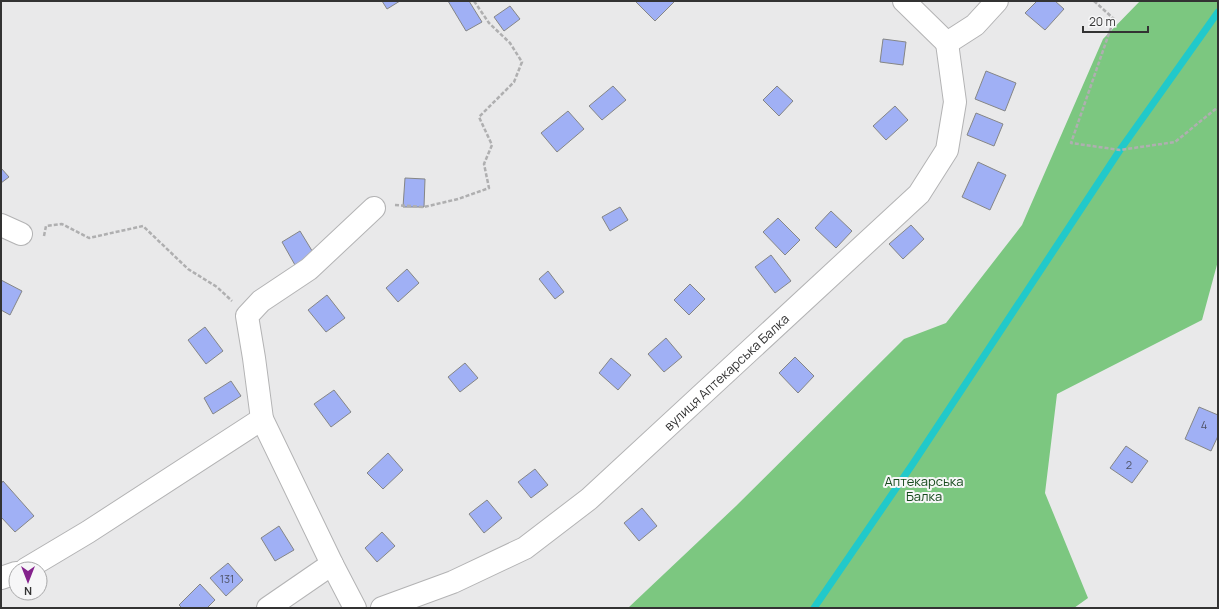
<svg xmlns="http://www.w3.org/2000/svg" width="1219" height="609" font-family="Manrope,sans-serif">
  <style>
    .forest { fill: #7cc780 }
    .lines { fill: none; stroke-linecap: round; stroke-linejoin: round }
    .stream { stroke: #21c9ca; stroke-width: 7 }
    .building { fill: #a0b0f5; stroke: #858686 }
    .minor-casing { stroke: #b3b3b4; stroke-width: 24 }
    .path { stroke: #afafb0; stroke-width: 2.5; stroke-dasharray: 4 2; stroke-linecap: butt }
    .minor { stroke: #fff; stroke-width: 22 }
    .labels { text-anchor: middle; stroke-width: 4; stroke-linejoin: round; paint-order: stroke }
    .number-label { font-size: 11px; fill: #4e5264 }
    .street-label { font-size: 13px; fill: #333; stroke: #f6f6f7 }
    .park-label { font-size: 13px; fill: #164a1c; stroke: #f6f6f7 }
  </style>
  <rect width="100%" height="100%" fill="#e9e9ea"/>
  <!-- forest -->
  <polygon class="forest" points="1140,1 1218,1 1218,261 1202,320 1057,394 1045,493 1088,598 1074,608 628,608 736,506 904,339 946,323 1022,225 1103,39"/>
  <g class="lines">
    <!-- stream -->
    <polyline class="stream" points="814,608 912,465 1120,150 1218,12"/>
  </g>
  <!-- building -->
  <g class="building">
    <polygon points="382,1 400,1 387,9"/>
    <polygon points="448,1 469,1 482,22 466,31"/>
    <polygon points="635,1 675,1 655,21"/>
    <polygon points="1037,1 1055,1 1064,9 1045,30 1025,13"/>
    <polygon points="510,6 520,19 504,31 494,17"/>
    <polygon points="883,39 906,42 903,65 880,62"/>
    <polygon points="986,71 1016,83 1005,111 975,99"/>
    <polygon points="613,86 626,100 602,120 589,106"/>
    <polygon points="777,86 793,101 779,116 763,100"/>
    <polygon points="895,106 908,120 886,140 873,126"/>
    <polygon points="568,111 584,129 557,152 541,133"/>
    <polygon points="976,113 1003,124 994,146 967,135"/>
    <polygon points="978,162 1006,175 990,210 962,197"/>
    <polygon points="1,168 9,177 1,183"/>
    <polygon points="405,178 425,179 424,207 403,207"/>
    <polygon points="620,207 628,220 610,231 602,217"/>
    <polygon points="831,211 852,231 836,248 815,228"/>
    <polygon points="778,218 800,240 785,255 763,232"/>
    <polygon points="911,225 924,239 903,259 889,244"/>
    <polygon points="300,231 314,254 295,265 282,242"/>
    <polygon points="771,255 791,281 775,293 755,267"/>
    <polygon points="407,269 419,283 398,302 386,288"/>
    <polygon points="548,271 564,292 555,299 539,279"/>
    <polygon points="1,280 22,291 10,315 1,310"/>
    <polygon points="690,284 705,299 689,315 674,300"/>
    <polygon points="327,295 345,318 326,332 308,310"/>
    <polygon points="205,327 223,351 206,364 188,340"/>
    <polygon points="666,338 682,357 664,372 648,354"/>
    <polygon points="795,357 814,376 798,393 779,373"/>
    <polygon points="611,358 631,375 618,390 599,373"/>
    <polygon points="465,363 478,378 460,392 448,377"/>
    <polygon points="231,381 241,396 213,414 204,398"/>
    <polygon points="334,390 351,412 331,427 314,404"/>
    <polygon points="1199,407 1218,415 1218,436 1211,451 1185,439"/>
    <polygon points="1126,446 1148,461 1132,483 1110,468"/>
    <polygon points="388,453 403,470 383,489 367,473"/>
    <polygon points="535,469 548,485 531,498 518,482"/>
    <polygon points="3,481 34,516 15,532 1,517 1,484"/>
    <polygon points="487,500 502,518 484,533 469,514"/>
    <polygon points="642,508 657,526 639,541 624,523"/>
    <polygon points="279,526 294,550 275,561 261,538"/>
    <polygon points="382,532 395,546 377,562 365,548"/>
    <polygon points="228,563 243,580 226,596 210,578"/>
    <polygon points="200,584 215,600 207,608 182,608 179,605"/>
  </g>
  <g class="lines">
    <defs>
      <g id="minor">
        <polyline points="904,1 947,43"/>
        <polyline points="947,43 975,25 997,1"/>
        <polyline points="1,225 21,234"/>
        <polyline points="26,569 88,532 262,419"/>
        <polyline points="1,578 16,573"/>
        <polyline points="268,608 332,564"/>
        <polyline points="355,608 332,564 262,419 254,358 247,316 261,301 309,269 374,208"/>
        <path id="s1" d="M382 608 453 582 525 548 589 499 919 194 947 150 955 102 947 43"/>
      </g>
    </defs>
    <!-- minor casing -->
    <use href="#minor" class="minor-casing"/>
    <!-- path -->
    <g class="path">
      <polyline points="1094,1 1114,19 1071,143 1120,150 1175,142 1218,107"/>
      <polyline points="395,205 424,207 458,199 489,188 484,164 492,145 479,117 514,82 522,62 510,43 489,23 474,1"/>
      <polyline points="44,236 46,226 62,224 89,238 143,226 188,269 217,287 232,301"/>
    </g>
    <!-- minor -->
    <use href="#minor" class="minor"/>
  </g>
  <g class="labels">
    <!-- number labels -->
    <g class="number-label">
      <text x="1204" y="429">4</text>
      <text x="1129" y="469">2</text>
      <text x="227" y="583">131</text>
    </g>
    <!-- street labels -->
    <g class="street-label">
      <text dy="5" stroke="none"><textPath href="#s1" startOffset="423">вулиця Аптекарська Балка</textPath></text>
    </g>
    <!-- park labels -->
    <g class="park-label">
      <text x="924" y="486">Аптекарська<tspan x="924" dy="15">Балка</tspan></text>
    </g>
  </g>
  <!-- border -->
  <rect width="1219" height="609" fill="none" stroke="#333333" stroke-width="4"/>
  <!-- north arrow -->
  <g transform="translate(28 581) rotate(180)"><circle r="19" fill="#f6f6f7" stroke="#a8a8a9"/>
  <path d="M0-3L7 15L0 10L-7 15Z" fill="#84228c"/>
  <text y="-6" font-size="11" font-weight="bold" text-anchor="middle" fill="#333333">N</text>
  </g>
  <!-- scale -->
  <path d="M1083 26v6h65v-6" fill="none" stroke="#333333" stroke-width="2"/>
  <text x="1089" y="26" font-size="12" fill="#333333" stroke="#f6f6f7" stroke-width="3" paint-order="stroke">20 m</text>
</svg>
